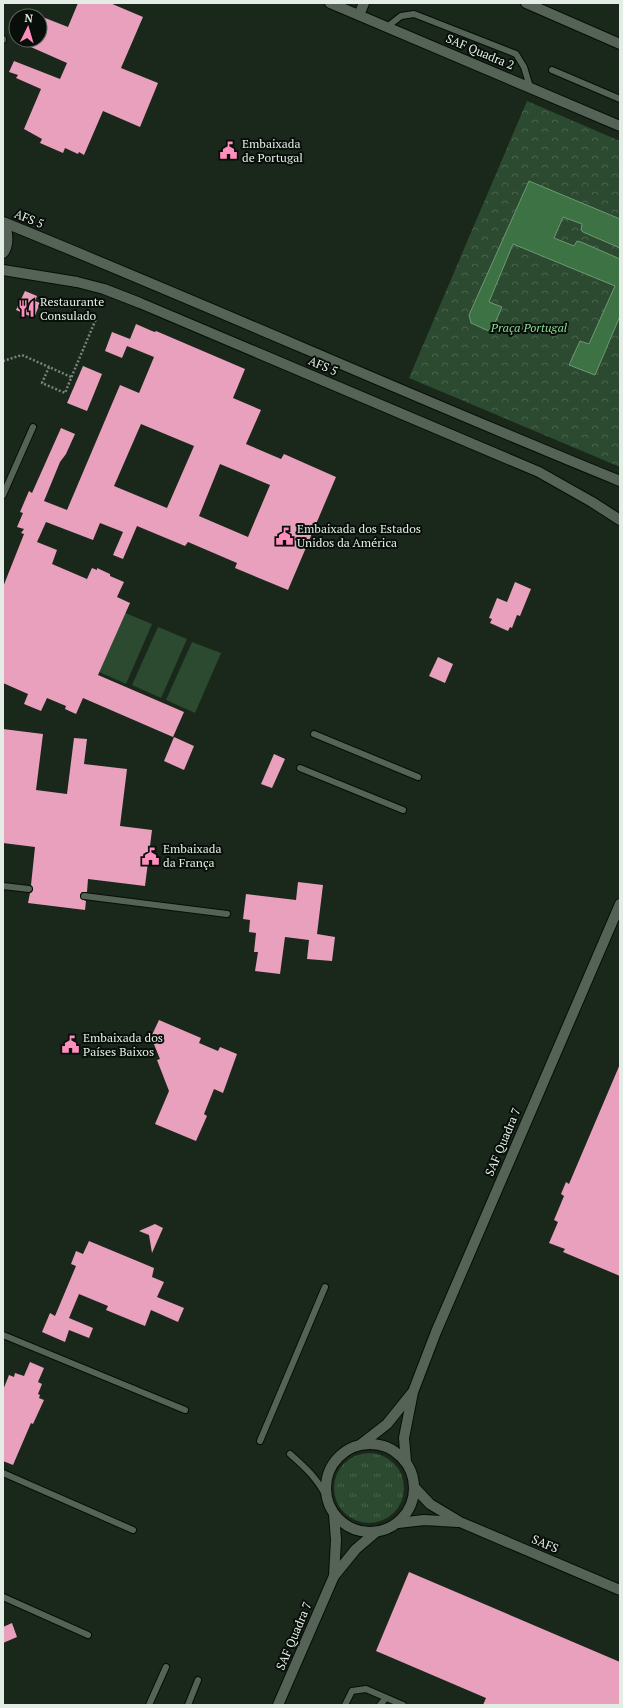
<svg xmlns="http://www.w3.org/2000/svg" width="623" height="1708" font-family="'PT Serif',serif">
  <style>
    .grass { fill: url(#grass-tufts) }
    .park { fill: url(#park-crowns) }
    .garden { fill: #2b4a2f }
    .water { fill: #3d7344; stroke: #6f9874 }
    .building { fill: #e9a0bc; fill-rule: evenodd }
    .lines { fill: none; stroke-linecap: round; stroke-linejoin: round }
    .lane-casing { stroke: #050f06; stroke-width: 8 }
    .secondary-casing { stroke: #050f06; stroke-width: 12 }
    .path { stroke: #788379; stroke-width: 2.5; stroke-dasharray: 2 2; stroke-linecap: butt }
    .lane { stroke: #556356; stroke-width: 6 }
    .secondary { stroke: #556356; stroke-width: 10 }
    .labels { text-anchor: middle; stroke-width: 4; stroke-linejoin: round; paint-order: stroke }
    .street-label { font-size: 12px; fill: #e4ede5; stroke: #080e09 }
    .poi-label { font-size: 12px; fill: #e4ede5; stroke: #080e09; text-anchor: start }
    .park-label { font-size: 12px; font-style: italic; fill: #8cda95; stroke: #080e09 }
  </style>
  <defs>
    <pattern id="grass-tufts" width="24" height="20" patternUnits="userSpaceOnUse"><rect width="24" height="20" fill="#2b4a2f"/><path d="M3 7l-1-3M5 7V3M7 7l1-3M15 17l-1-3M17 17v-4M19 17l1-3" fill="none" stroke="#4a644d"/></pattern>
    <pattern id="park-crowns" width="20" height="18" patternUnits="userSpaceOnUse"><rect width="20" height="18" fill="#2b4a2f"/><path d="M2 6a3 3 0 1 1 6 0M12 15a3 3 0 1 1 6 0" fill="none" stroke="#4a644d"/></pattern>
  </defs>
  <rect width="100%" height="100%" fill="#1a271b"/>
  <!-- grass -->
  <circle class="grass" cx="369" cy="1488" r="35"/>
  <!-- park -->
  <polygon class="park" points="527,101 620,141 620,467 409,378"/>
  <!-- garden -->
  <g class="garden">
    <polygon points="123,612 152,624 126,684 97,671"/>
    <polygon points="158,627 187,639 161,698 132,685"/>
    <polygon points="192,642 221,653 195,713 166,700"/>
  </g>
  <!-- water -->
  <polygon class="water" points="529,181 620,219 620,248 583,232 581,230 582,224 563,217 554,238 574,246 577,241 581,242 620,259 620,316 595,375 569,365 580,341 589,344 615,286 513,244 489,302 502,307 491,332 471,323 469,315"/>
  <!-- building -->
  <g class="building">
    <polygon points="78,3 110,3 143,17 121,68 158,83 140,127 103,111 84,155 79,152 78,154 65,148 63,153 40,143 42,139 24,129 41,89 16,78 18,75 9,72 14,61 60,79 67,63 15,40 40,40 40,16 68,27"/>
    <polygon points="25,291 37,296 35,301 40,303 34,318 16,310"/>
    <path d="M136 324 152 331 155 332 156 331 245 369 233 398 261 410 246 444 281 459 284 454 336 477 288 590 235 568 237 563 188 542 185 546 137 526 123 559 113 555 123 532 100 523 93 540 46 522 37 542 57 550 52 564 87 579 92 568 97 570V568L110 574V576L124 582 117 597 130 603 98 675 184 712 173 737 83 698 76 714 65 709 66 706 47 698 41 711 24 704 28 694 3 683V587L24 534 21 533 24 529 17 527 23 513 20 512 29 491 32 493 61 428 75 434 66 454 60 462 44 501 67 510 120 385 139 393 154 357 127 346 122 358 105 351 112 332 130 339ZM141 424 194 446 167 508 114 486ZM220 464 270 485 248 537 199 516Z"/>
    <polygon points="83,366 102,374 87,411 67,403"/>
    <polygon points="515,582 531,589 520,616 517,615 512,628 510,627 508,631 490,623 492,619 489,618 497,598 507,602"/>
    <polygon points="438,657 453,664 445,683 429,676"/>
    <polygon points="3,729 43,734 36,790 67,794 74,738 87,739 84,764 127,769 120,826 152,830 145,886 88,879 87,892 82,892 80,895 81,899 86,901 85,910 28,903 30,893 33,890 31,885 35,847 3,843"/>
    <polygon points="174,737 194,746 184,770 164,761"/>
    <polygon points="274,754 285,759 272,788 261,784"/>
    <polygon points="298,882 323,885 317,934 335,937 332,961 307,959 309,940 285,937 280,974 255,971 258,952 254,952 256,933 249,932 250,920 243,919 246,894 296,900"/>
    <polygon points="159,1020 201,1038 199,1043 218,1051 220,1047 237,1054 223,1093 214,1089 204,1114 207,1116 196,1141 155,1124 169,1091 157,1060 160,1059 151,1037"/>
    <polygon points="620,1064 620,1276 563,1252 565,1249 549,1243 558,1222 554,1220 564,1196 561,1194 566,1182 569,1184"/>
    <polygon points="155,1224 163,1228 152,1253 149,1235 139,1231"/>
    <polygon points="89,1241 154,1268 152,1277 164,1282 157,1297 184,1308 178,1322 151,1310 145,1326 106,1310 108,1306 79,1294 69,1318 93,1328 89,1338 69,1330 65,1342 42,1332 50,1313 55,1316 76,1266 71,1264 76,1251 83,1254"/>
    <polygon points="30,1362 44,1368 38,1382 42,1384 38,1394 40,1395 39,1398 44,1400 33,1424 31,1423 13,1465 3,1461 3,1390 9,1375 14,1377 15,1373 24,1376"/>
    <polygon points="409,1572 620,1662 620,1705 483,1705 486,1698 376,1651"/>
    <polygon points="12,1623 17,1637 3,1643 3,1627"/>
  </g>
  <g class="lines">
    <defs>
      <g id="lane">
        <polyline points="387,27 401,16 414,14 516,54 524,67 530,87"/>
        <polyline points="3,39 3,40"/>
        <polyline points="552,70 620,99"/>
        <polyline points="3,495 33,427"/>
        <polyline points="314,734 418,777"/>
        <polyline points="300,768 403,810"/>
        <polyline points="3,886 29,889"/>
        <polyline points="84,896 227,914"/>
        <polyline points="3,1335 185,1410"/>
        <polyline points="260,1441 325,1287"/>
        <path d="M290 1454C307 1469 318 1479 328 1500"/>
        <polyline points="3,1473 133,1530"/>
        <polyline points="3,1597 88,1635"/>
        <polyline points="149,1705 166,1667"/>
        <polyline points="188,1705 198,1680"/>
        <polyline points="345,1705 352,1691 366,1689 403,1705"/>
        <polyline points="380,1705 386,1698"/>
      </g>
      <g id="secondary">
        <polyline points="330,3 620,126"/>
        <polyline points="526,3 620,44"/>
        <polyline points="359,15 364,3"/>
        <path d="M3 222C210 306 413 397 620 481"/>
        <path d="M3 253C10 245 7 232 5 223"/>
        <polyline points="3,270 77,282 104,289 140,303 539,472 592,502 620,520"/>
        <circle cx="370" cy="1488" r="44"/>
        <polyline points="360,1445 387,1424 412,1393"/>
        <polyline points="406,1462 404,1438 413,1392 436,1332 620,904"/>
        <polyline points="415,1488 430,1504 460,1522 620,1590"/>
        <polyline points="398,1523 424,1520 458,1522"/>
        <polyline points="334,1576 336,1540 334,1514"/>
        <polyline points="278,1705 334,1576 356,1549 376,1532"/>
      </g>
    </defs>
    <!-- lane casing -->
    <use href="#lane" class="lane-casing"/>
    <!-- secondary casing -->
    <use href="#secondary" class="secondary-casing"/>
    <!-- path -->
    <g class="path">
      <polyline points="3,361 22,355 49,367"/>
      <polyline points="71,377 49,367 42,383 65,393 74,371 96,319"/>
    </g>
    <!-- lane -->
    <use href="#lane" class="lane"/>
    <!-- secondary -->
    <use href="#secondary" class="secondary"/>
  </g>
  <!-- icons -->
  <defs>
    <symbol id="civic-bare" viewBox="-9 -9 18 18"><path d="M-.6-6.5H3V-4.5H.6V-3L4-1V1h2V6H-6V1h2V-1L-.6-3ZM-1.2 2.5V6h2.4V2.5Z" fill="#fe8ebd" stroke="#080e09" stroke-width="2.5" paint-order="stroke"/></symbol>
    <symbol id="restaurant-bare" viewBox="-9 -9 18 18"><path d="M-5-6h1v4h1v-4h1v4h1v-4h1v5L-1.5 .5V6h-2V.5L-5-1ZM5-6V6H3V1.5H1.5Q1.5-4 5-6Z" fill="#fe8ebd" stroke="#080e09" stroke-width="2.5" paint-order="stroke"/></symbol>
  </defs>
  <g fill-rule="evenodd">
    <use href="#civic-bare" x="216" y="138" width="25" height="25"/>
    <use href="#restaurant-bare" x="14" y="296" width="25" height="25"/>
    <use href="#civic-bare" x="272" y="524" width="25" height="25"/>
    <use href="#civic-bare" x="138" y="844" width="25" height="25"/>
    <use href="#civic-bare" x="58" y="1032" width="25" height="25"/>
  </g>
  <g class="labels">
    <!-- street labels -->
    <g class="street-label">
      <text transform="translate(480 52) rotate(23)" y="4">SAF Quadra 2</text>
      <text transform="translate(29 219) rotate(22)" y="4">AFS 5</text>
      <text transform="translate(323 366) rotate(23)" y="4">AFS 5</text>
      <text transform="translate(503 1142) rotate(-67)" y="4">SAF Quadra 7</text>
      <text transform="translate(545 1544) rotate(23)" y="4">SAFS</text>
      <text transform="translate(294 1636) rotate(-67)" y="4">SAF Quadra 7</text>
    </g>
    <!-- poi labels -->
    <g class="poi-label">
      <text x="242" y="148">Embaixada<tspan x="242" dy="14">de Portugal</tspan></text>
      <text x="40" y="306">Restaurante<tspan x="40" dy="14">Consulado</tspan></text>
      <text x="297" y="533">Embaixada dos Estados<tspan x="297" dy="14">Unidos da América</tspan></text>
      <text x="163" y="853">Embaixada<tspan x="163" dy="14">da França</tspan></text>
      <text x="83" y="1042">Embaixada dos<tspan x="83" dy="14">Países Baixos</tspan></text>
    </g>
    <!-- park labels -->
    <g class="park-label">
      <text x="529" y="332">Praça Portugal</text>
    </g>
  </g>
  <!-- border -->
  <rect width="623" height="1708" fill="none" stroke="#e4ede5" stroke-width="8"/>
  <!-- north arrow -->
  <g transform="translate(28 28) rotate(5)"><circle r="19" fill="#080e09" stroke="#606761"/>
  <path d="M0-3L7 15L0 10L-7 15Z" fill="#fe8ebd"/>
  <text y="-6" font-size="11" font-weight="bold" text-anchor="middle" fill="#e4ede5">N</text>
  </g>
</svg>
